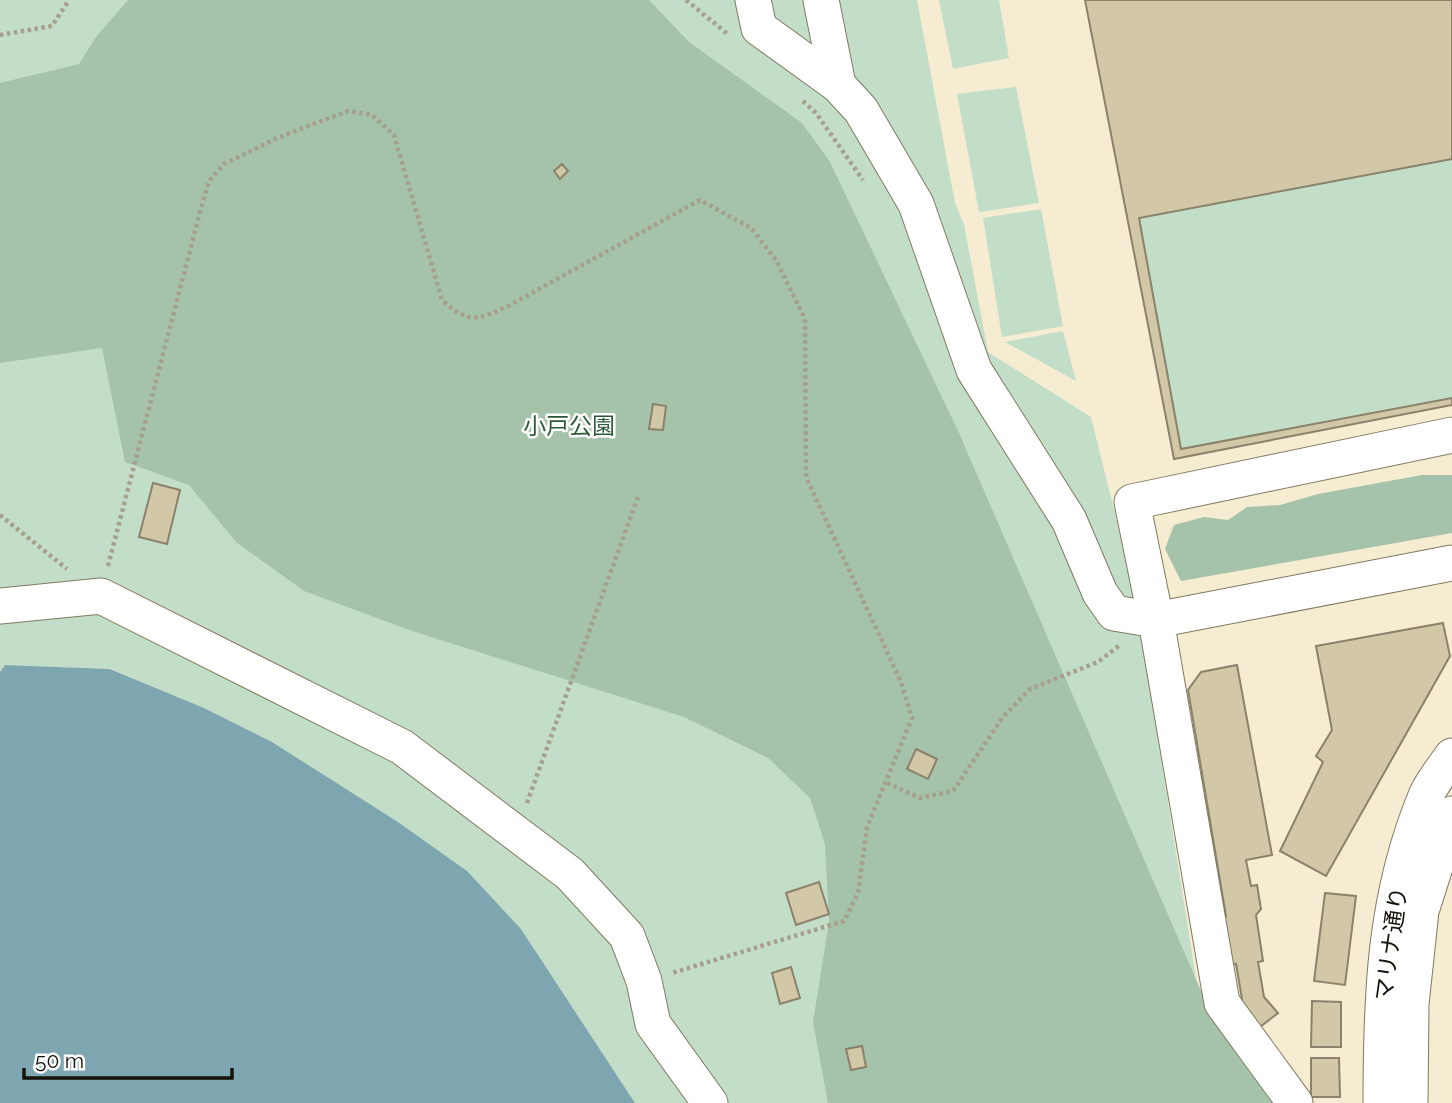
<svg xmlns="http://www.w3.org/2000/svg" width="1452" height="1103" font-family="Raleway,'Noto Sans JP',sans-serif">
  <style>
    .green { fill: #c3dec8 }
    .forest { fill: #a5c2ab }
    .water { fill: #7ea6b0 }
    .building { fill: #d2c7a6; stroke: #8a826a; stroke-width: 2 }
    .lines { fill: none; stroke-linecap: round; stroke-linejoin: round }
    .minor-casing { stroke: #807961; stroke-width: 37 }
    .path { stroke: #a69f8b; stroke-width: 4.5; stroke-dasharray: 3.5 3.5; stroke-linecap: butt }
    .minor { stroke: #fff; stroke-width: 35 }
    .labels { text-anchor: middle; stroke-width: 5; stroke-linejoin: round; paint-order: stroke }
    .park-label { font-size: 23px; fill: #2b5a39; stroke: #fff }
    .street-label { font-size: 23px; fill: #151209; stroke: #fff }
  </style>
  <rect width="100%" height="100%" fill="#f5ecd2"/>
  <!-- green -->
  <g class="green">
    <polygon points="0,0 917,0 955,203 964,224 988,352 1091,417 1135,594 1198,991 1270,1103 635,1103 521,929 395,820 272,742 204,708 111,669 5,665 0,672"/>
    <polygon points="939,0 999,0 1009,58 953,69"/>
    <polygon points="1016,87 1039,203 979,212 957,94"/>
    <polygon points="1452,159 1452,398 1181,449 1139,218"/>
    <polygon points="1041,209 1063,326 1002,337 983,218"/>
    <polygon points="1063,331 1076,381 1005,342"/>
  </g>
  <!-- forest -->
  <g class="forest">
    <polygon points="128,0 649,0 689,42 802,123 830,162 959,433 1208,1007 1276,1103 828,1103 813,1022 829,922 825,844 810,798 768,758 684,717 409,630 304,591 236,542 189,485 125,462 102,348 0,363 0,83 79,64 96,37"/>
    <polygon points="1422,475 1452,475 1452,533 1181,581 1165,549 1174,525 1204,517 1228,520 1247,507 1280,505 1318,494"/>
  </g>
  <!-- water -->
  <polygon class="water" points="5,665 110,669 204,708 272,742 395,820 467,871 521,929 635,1103 0,1103 0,672"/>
  <!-- building -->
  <g class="building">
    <polygon points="1085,0 1452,0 1452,159 1139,218 1181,449 1452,398 1452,405 1174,459"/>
    <polygon points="562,164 568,171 560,179 554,171"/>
    <polygon points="653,404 666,406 663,430 649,429"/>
    <polygon points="153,483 180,490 167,544 139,537"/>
    <polygon points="1443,623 1450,656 1326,876 1280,851 1323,762 1316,756 1332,730 1316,646"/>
    <polygon points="1237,665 1272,855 1246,860 1251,886 1257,885 1261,909 1256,915 1263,961 1258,962 1264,997 1278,1013 1260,1027 1243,1005 1236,964 1230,965 1223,917 1226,916 1188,690 1201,672"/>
    <polygon points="916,749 937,759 928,779 907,769"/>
    <polygon points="819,882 829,914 796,925 786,893"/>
    <polygon points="1325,893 1356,896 1345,985 1314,981"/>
    <polygon points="791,967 800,998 780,1004 772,973"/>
    <polygon points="1312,1001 1341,1002 1341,1047 1311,1047"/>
    <polygon points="862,1046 866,1067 851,1070 846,1049"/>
    <polygon points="1311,1058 1339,1058 1340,1097 1311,1097"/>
  </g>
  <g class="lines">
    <defs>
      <g id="minor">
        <polyline points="753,0 759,28 838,85 861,110 916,204 974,370 1069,520 1100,593 1114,613 1156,620 1132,502 1452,435"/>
        <polyline points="821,0 838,85"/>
        <polyline points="0,606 101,596 402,747 570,874 627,936 644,981 653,1024 710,1103"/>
        <polyline points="1295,1103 1222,1003 1156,620 1452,563"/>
        <path d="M1381 1103C1381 996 1384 897 1426 796 1432 782 1443 769 1452 756"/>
        <polyline points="1410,1103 1411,1004 1421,911 1452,814"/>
      </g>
    </defs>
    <!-- minor casing -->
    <use href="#minor" class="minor-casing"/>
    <!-- path -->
    <g class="path">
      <polyline points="686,0 729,35"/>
      <polyline points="0,35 52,26 69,0"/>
      <polyline points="803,101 816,113 863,180"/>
      <polyline points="0,515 67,569"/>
      <path d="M108 566 200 212 209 181 224 164 277 138 348 111 372 115 394 135 442 300C470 325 477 320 510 305L700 200 751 228 776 260 805 319 806 477 901 682 912 718 867 827 858 893 844 921 672 973"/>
      <polyline points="887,783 920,798 953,791 1003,717 1030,689 1098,662 1120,645"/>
      <polyline points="527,803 639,494"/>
    </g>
    <!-- minor -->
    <use href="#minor" class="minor"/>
  </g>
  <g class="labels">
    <!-- park labels -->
    <g class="park-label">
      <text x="569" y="434">小戸公園</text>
    </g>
    <!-- street labels -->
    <g class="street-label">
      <text transform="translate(1391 944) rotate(-82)" y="8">マリナ通り</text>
    </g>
  </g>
  <!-- scale -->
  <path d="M24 1068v10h208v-10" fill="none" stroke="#151209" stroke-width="3.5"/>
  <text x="35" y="1068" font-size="21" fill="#151209" stroke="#ffffff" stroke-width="5" paint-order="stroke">50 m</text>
</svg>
